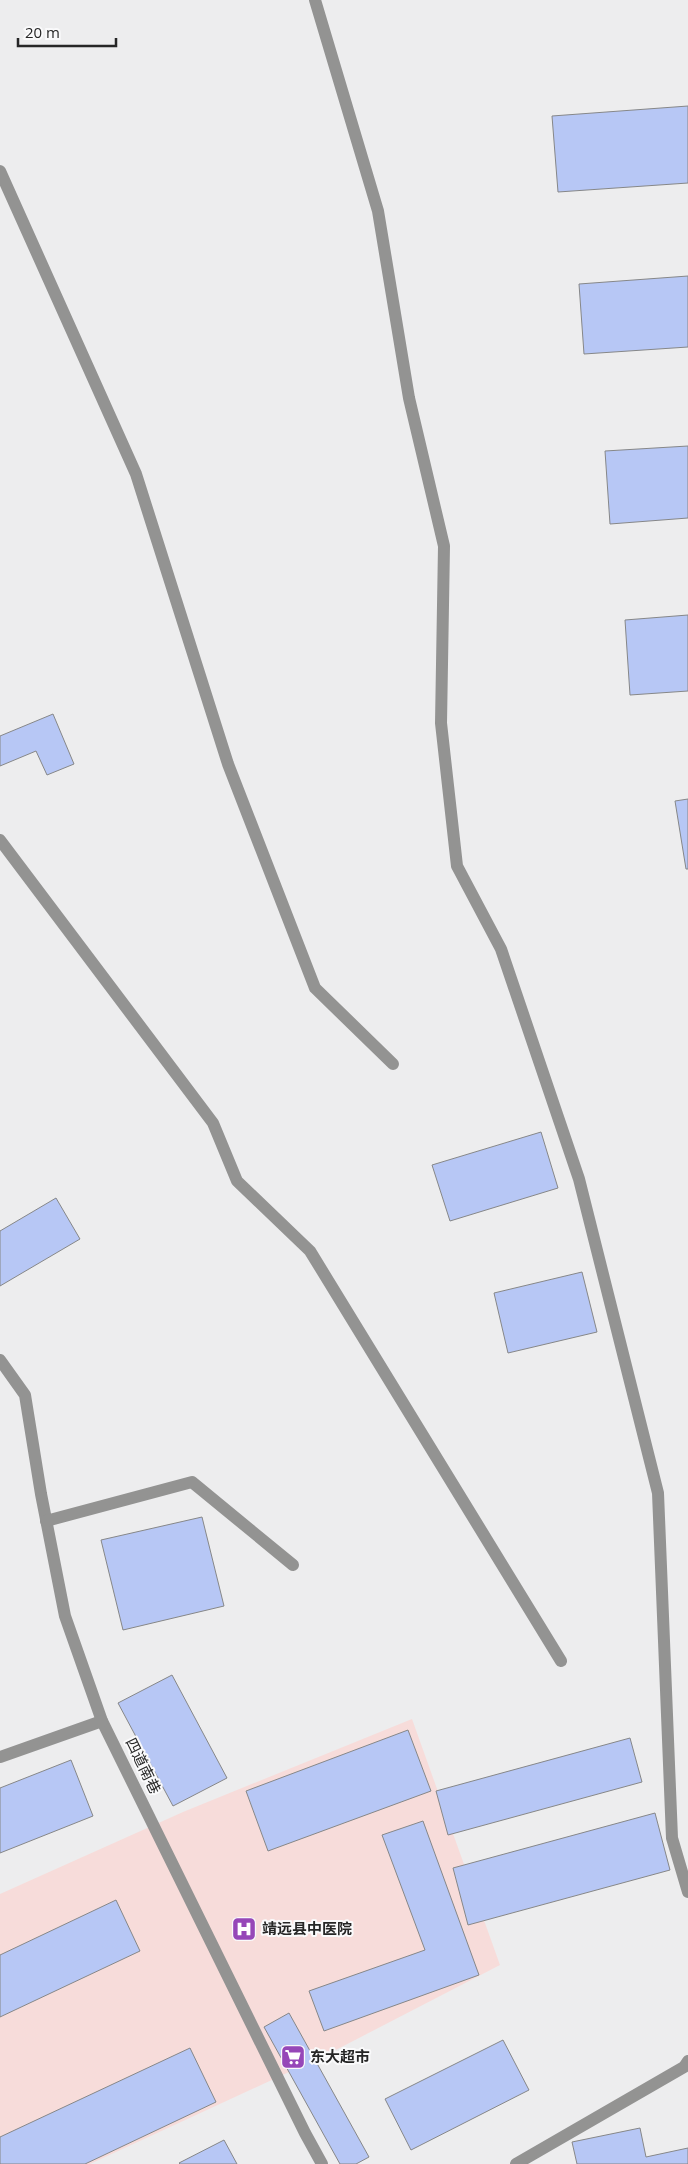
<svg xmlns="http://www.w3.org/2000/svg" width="688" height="2164" font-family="'Open Sans','Noto Sans SC',sans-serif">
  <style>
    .medical { fill: #f7dcda }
    .building { fill: #b7c7f5; stroke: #868788 }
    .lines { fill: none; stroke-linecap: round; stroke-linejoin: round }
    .minor { stroke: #939392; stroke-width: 12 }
    .labels { text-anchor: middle; stroke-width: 4; stroke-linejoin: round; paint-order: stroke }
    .street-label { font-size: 15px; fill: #262626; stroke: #fafafb }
    .poi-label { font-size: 15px; font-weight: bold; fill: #262626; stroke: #fafafb; text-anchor: start }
  </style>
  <rect width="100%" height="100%" fill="#ededee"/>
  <!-- medical -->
  <polygon class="medical" points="412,1719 500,1965 328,2054 90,2164 0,2164 0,1894 183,1812"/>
  <!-- building -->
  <g class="building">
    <polygon points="688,106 688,183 558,192 552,116"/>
    <polygon points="688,276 688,347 584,354 579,284"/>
    <polygon points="688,446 688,518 610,524 605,451"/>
    <polygon points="688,615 688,691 630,695 625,620"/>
    <polygon points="53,714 74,764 47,775 36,751 0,766 0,736"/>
    <polygon points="688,799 688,869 686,869 675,801"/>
    <polygon points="541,1132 558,1188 450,1221 432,1165"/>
    <polygon points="56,1198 80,1239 0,1286 0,1231"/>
    <polygon points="582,1272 597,1332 508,1353 494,1293"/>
    <polygon points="202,1517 224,1606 123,1630 101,1540"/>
    <polygon points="172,1675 227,1778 173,1806 118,1703"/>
    <polygon points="408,1730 431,1791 268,1851 246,1791"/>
    <polygon points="630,1738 642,1782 448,1835 436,1791"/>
    <polygon points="71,1760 93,1816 0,1853 0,1788"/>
    <polygon points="655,1813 670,1870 468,1925 453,1868"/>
    <polygon points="423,1821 479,1975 324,2031 309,1991 425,1950 382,1835"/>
    <polygon points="116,1900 140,1951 0,2017 0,1955"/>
    <polygon points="289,2013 369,2157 356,2164 340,2164 264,2027"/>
    <polygon points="503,2040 529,2090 411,2150 385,2099"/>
    <polygon points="190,2048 216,2102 85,2164 0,2164 0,2137"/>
    <polygon points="640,2128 646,2157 688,2148 688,2164 577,2164 572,2142"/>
    <polygon points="224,2140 237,2164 180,2164 179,2163"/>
  </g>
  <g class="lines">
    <!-- minor -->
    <g class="minor">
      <polyline points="315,0 378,211 409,398 444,546 441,723 457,866 501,949 579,1179 658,1493 672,1838 688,1892"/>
      <polyline points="0,171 136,474 228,764 315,988 393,1064"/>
      <polyline points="0,840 213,1123 237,1181 310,1251 561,1661"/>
      <polyline points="0,1360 25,1395 41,1494 65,1616 102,1721 305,2133 322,2164"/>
      <polyline points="46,1521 192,1482 293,1565"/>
      <polyline points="0,1757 102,1721"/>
      <polyline points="516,2164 684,2067 688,2061"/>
    </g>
  </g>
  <!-- icons -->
  <defs>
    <symbol id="hospital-square" viewBox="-11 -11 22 22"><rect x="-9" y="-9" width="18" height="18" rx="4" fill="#9647b8" stroke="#fafafb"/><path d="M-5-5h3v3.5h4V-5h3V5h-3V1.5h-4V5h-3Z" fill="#fff"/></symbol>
    <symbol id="supermarket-square" viewBox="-11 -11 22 22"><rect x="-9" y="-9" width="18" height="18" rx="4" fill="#9647b8" stroke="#fafafb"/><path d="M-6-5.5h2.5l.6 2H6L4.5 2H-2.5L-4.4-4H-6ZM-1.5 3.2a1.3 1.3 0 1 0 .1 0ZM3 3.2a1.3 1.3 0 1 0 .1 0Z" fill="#fff"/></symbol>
  </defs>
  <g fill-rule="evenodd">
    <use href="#hospital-square" x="230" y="1915" width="28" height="28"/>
    <use href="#supermarket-square" x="279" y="2043" width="28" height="28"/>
  </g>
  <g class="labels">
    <!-- street labels -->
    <g class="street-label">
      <text transform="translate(143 1766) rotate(64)" y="5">四道南巷</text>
    </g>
    <!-- poi labels -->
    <g class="poi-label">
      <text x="262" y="1934">靖远县中医院</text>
      <text x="310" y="2062">东大超市</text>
    </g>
  </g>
  <!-- scale -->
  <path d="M18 38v8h98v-8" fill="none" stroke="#262626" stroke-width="2.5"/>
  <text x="25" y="38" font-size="15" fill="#262626" stroke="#fafafb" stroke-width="4" paint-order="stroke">20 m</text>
</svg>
